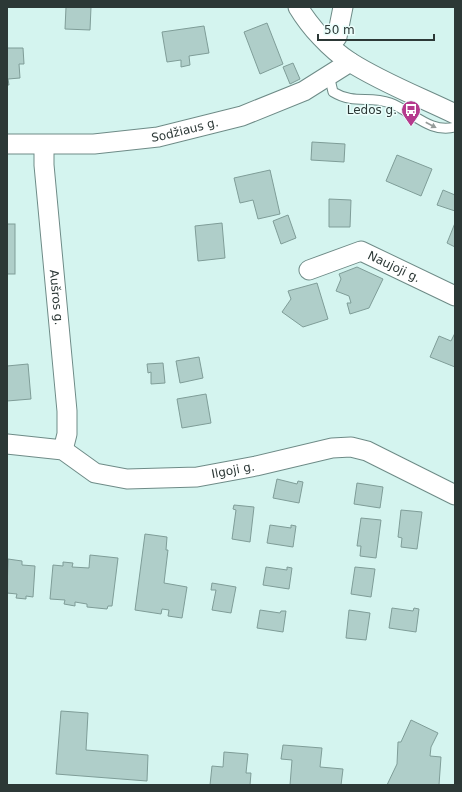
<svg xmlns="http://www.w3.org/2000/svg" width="462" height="792" font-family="'DejaVu Sans',sans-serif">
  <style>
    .building { fill: #afcec9; stroke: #7f9d98 }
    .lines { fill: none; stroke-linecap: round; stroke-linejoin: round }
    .service-casing { stroke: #6e8b87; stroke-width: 11 }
    .minor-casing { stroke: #6e8b87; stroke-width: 21 }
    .service { stroke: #fff; stroke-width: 9 }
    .minor { stroke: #fff; stroke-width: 19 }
    .oneway { fill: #969c9a }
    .labels { text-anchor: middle; stroke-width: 3; stroke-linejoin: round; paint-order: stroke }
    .poi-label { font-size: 12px; fill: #2c3836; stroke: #ebfefb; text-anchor: end }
    .street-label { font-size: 12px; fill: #2c3836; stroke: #ebfefb }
  </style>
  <rect width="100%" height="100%" fill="#d4f4ef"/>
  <!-- building -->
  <g class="building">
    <polygon points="66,7 91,7 90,30 65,29"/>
    <polygon points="267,23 283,64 260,74 244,32"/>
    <polygon points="204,26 209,53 189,56 190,65 181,67 181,60 167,62 162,32"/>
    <polygon points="7,48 23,48 24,64 19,64 20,78 8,79 9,85 7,85"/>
    <polygon points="293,63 300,79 290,84 283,67"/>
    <polygon points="312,142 345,144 344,162 311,160"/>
    <polygon points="397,155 432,169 421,196 386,181"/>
    <polygon points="270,170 280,214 258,219 253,200 240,203 234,178"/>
    <polygon points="443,190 455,195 455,211 437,205"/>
    <polygon points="329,199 351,200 350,227 329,227"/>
    <polygon points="288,215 296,238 281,244 273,221"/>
    <polygon points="222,223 225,258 198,261 195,226"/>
    <polygon points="455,223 455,247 447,243"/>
    <rect x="7" y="224" width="8" height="50"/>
    <polygon points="357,267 383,279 369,308 350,314 347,303 351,303 349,296 336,291 341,279 339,274"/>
    <polygon points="317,283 328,319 303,327 282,312 291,299 288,291"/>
    <polygon points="455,333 455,367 430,357 439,336 451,341"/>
    <polygon points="199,357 203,378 180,383 176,361"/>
    <polygon points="163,363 165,383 151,384 151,372 148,373 147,364"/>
    <polygon points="28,364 31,399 7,401 7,366"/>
    <polygon points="206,394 211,423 182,428 177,399"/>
    <polygon points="277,479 297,484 298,481 303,482 299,503 273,498"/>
    <polygon points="357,483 383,487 380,508 354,504"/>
    <polygon points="234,505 254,507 250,542 232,539 236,510 233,509"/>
    <polygon points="401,510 422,512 417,549 401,547 402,538 398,537"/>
    <polygon points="361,518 381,520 376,558 360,556 361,546 357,546"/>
    <polygon points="270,525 291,528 291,525 296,526 293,547 267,543"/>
    <polygon points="145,534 167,537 166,550 168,550 164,583 187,587 182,618 168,616 169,610 162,609 161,614 135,610"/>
    <polygon points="90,555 118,558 112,606 108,606 107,609 87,607 87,604 75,602 75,606 64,604 65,600 50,599 53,565 63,566 63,562 73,563 72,567 89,568"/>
    <polygon points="8,559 22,561 22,565 35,566 33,597 26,596 26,599 16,598 17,594 7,593"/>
    <polygon points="266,567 287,570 287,567 292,568 289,589 263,585"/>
    <polygon points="355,567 375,569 371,597 351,594"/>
    <polygon points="212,583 236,587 231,613 212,610 216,590 211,590"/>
    <polygon points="392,608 413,611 414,608 419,609 416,632 389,628"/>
    <polygon points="260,610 280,613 281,611 286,611 283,632 257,628"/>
    <polygon points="349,610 370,613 366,640 346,638"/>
    <polygon points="61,711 88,713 86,750 148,755 147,781 56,774"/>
    <polygon points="411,720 438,733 431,747 430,756 441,757 439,785 387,785 397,764 398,742 401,742"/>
    <polygon points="283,745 322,748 320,767 343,769 341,785 290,785 292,760 281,759"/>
    <polygon points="224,752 248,754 246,773 251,773 250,785 210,785 212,766 223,767"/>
  </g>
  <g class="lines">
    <defs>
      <path id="service" d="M329 75 333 92C355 105 369 95 390 103 412 111 430 134 455 127"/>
      <g id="minor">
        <path d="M298 7C310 27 330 49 350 62 383 83 420 97 455 114"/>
        <polyline points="330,45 337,37 343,7"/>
        <path id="s1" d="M7 144H94L158 137 242 116 304 91 350 62"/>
        <path id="s2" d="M44 145V165L67 411V434L63 450"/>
        <path id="s3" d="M309 270 361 251 455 296"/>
        <path id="s4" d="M7 444 63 450 95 473 127 479 197 477 256 466 332 448 351 447 367 451 455 495"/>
      </g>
    </defs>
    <!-- service casing -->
    <use href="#service" class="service-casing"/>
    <!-- minor casing -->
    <use href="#minor" class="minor-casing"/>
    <!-- service -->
    <use href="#service" class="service"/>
    <!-- minor -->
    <use href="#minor" class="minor"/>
  </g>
  <!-- one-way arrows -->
  <defs><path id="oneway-solid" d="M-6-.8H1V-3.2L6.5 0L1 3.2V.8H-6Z"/></defs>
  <use class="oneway" href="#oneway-solid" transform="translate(431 125) rotate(28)"/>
  <!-- icons -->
  <defs>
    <symbol id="bus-pin" viewBox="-11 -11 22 30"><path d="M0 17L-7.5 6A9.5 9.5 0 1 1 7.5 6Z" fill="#b53a8d" stroke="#ebfefb"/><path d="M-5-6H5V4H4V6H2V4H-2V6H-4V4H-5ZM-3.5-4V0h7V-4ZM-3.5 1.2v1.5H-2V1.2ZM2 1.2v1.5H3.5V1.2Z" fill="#fff"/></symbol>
  </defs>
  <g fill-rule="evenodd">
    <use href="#bus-pin" x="400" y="99" width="22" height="30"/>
  </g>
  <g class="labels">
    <!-- poi labels -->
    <g class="poi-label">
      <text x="397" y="114">Ledos g.</text>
    </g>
    <!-- street labels -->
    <g class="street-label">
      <text dy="4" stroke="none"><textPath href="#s1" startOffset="179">Sodžiaus g.</textPath></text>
      <text dy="4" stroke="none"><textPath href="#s3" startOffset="92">Naujoji g.</textPath></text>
      <text dy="4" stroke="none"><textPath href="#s2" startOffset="153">Aušros g.</textPath></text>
      <text dy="4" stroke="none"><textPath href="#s4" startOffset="235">Ilgoji g.</textPath></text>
    </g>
  </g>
  <!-- border -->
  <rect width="462" height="792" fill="none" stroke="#2c3836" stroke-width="16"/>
  <!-- scale -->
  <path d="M318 34v6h116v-6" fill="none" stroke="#2c3836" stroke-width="2"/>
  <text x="324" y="34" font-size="12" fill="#2c3836" stroke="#ebfefb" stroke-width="3" paint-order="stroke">50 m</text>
</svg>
